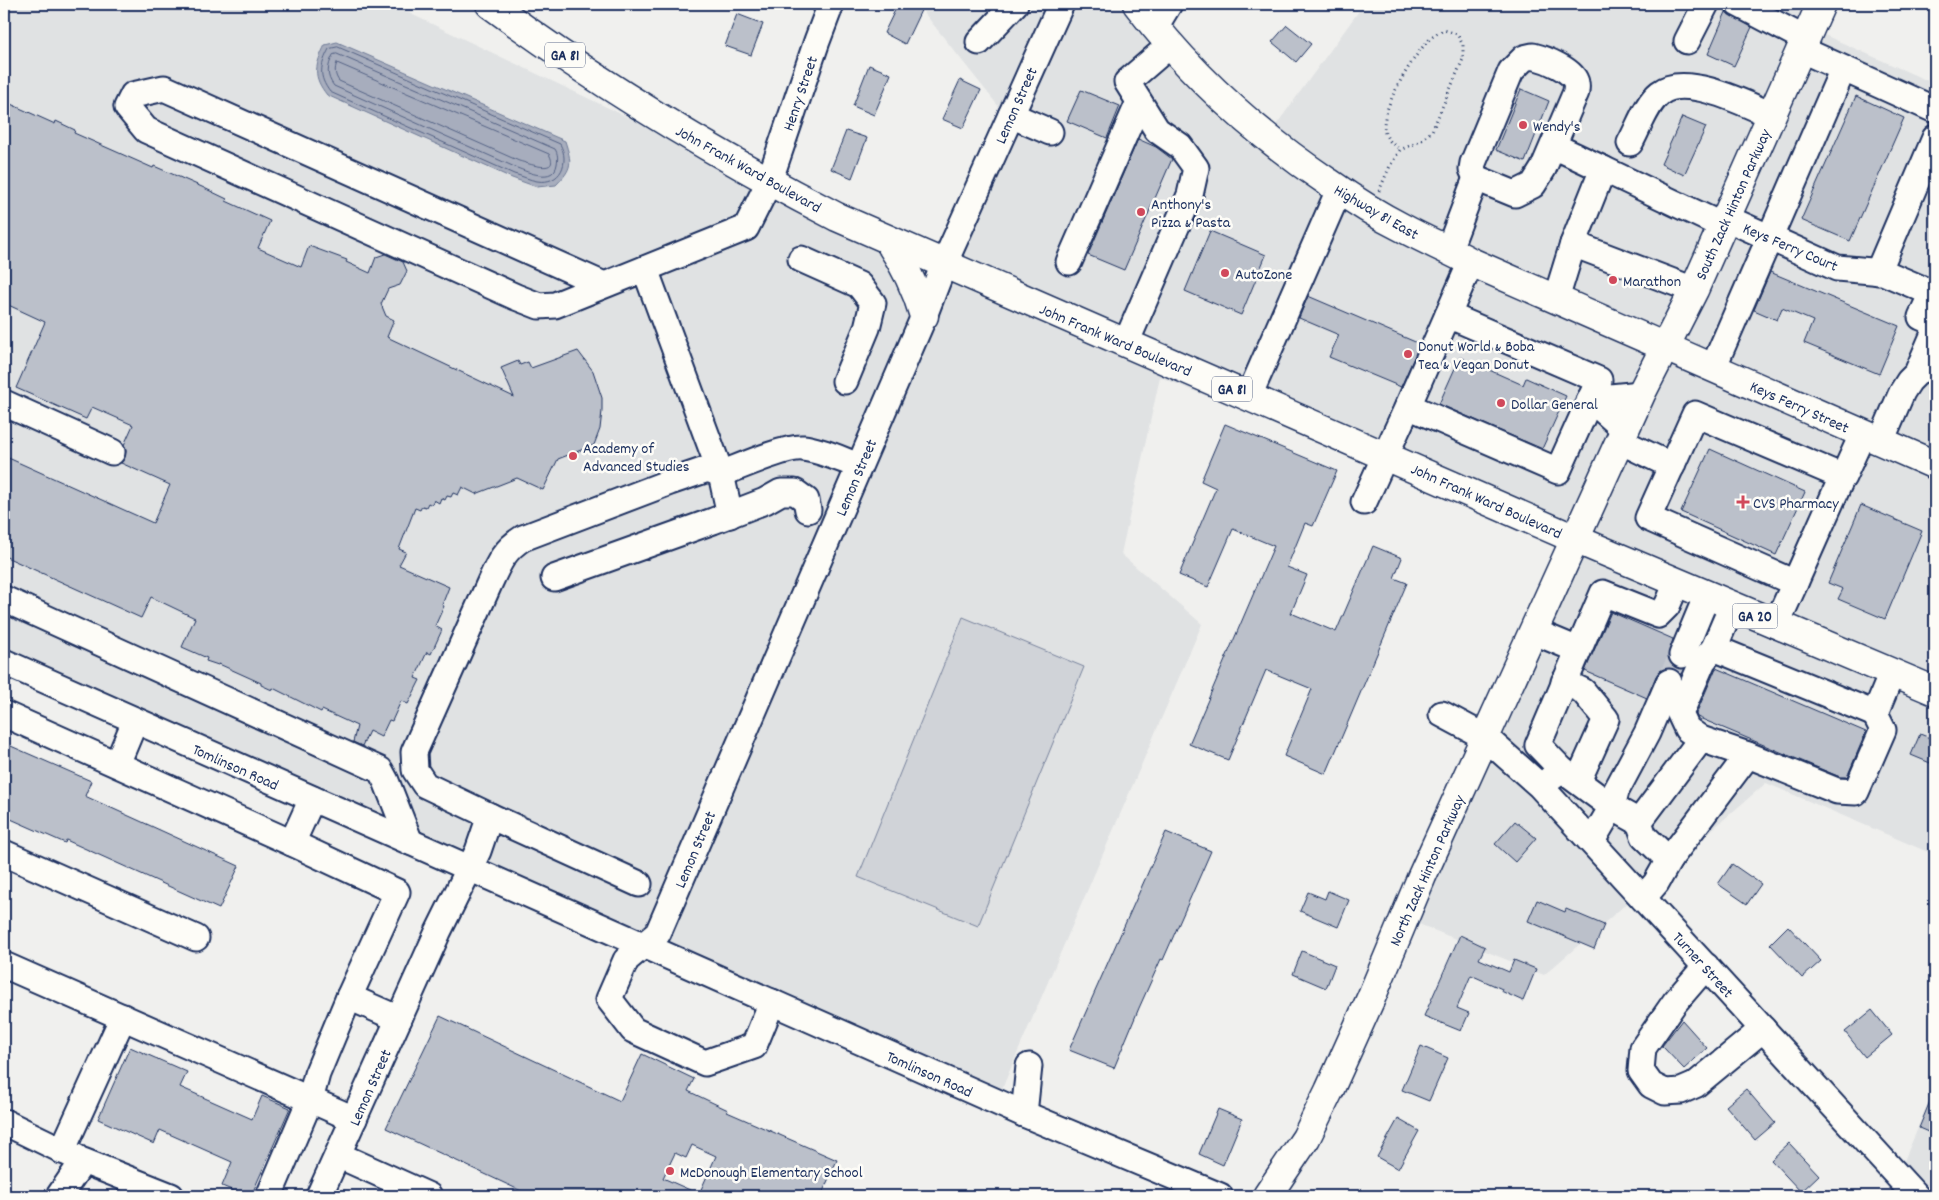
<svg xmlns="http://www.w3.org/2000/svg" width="1939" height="1200" font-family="Dekko,sans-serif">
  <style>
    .built { fill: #e0e2e3 }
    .green { fill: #d0d3d8; stroke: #76819b }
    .water { fill: #a7adbd; stroke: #6f7b97 }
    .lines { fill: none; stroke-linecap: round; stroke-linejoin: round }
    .shore { stroke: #536184; stroke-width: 1 }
    .building { fill: #bbc0ca; stroke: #1b2f5e; fill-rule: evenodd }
    .minor-tunnel { stroke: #c5c9d1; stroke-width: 25; stroke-dasharray: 25 12; stroke-linecap: butt }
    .minor-casing { stroke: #1b2f5e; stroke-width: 29 }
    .major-casing { stroke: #1b2f5e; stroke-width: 31 }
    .path { stroke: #1b2f5e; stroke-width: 3; stroke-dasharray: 1 4; stroke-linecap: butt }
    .minor { stroke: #fdfcf7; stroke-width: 25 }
    .major { stroke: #fdfcf7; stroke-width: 28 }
    .poi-dot { fill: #d1495b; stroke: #fdfcf7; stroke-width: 2 }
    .labels { text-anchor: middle; stroke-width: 5; stroke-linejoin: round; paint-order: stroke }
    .shield { fill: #fdfcf7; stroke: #5f6c8c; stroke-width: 1 }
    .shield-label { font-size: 15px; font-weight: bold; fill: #1b2f5e }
    .street-label { font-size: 16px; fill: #1b2f5e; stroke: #fdfcf7 }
    .poi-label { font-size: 16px; fill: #1b2f5e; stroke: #fdfcf7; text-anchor: start }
  </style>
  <rect width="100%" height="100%" fill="#f0f0ee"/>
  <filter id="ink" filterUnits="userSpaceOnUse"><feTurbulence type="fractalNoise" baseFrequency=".02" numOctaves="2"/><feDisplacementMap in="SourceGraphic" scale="10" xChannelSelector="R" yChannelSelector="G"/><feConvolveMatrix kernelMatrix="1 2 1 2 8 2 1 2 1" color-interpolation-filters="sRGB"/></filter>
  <g filter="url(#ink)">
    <!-- built -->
    <g class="built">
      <polygon points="4,4 390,4 837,217 948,266 1007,117 917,4 1130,4 1271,132 1364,4 1809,4 1802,25 1935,84 1935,855 1766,783 1544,975 1404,918 1576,547 1160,377 1121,554 1202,624 998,1098 4,661"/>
      <polygon points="1935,1088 1935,1196 1889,1196"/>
    </g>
    <!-- green -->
    <polygon class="green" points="963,617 1084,667 978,926 858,877"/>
    <!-- water -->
    <path class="water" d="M337 42 565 141C572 163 573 168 556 185L537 187 512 178 327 95C312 76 315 66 325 45Z"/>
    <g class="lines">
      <!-- shore -->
      <g class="shore">
        <path d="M338 47 560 144C570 162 561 185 537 181 530 180 522 176 514 174L330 92C318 76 320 66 329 49Z"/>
        <path d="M337 54 555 149C558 154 558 158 557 164 554 184 528 172 517 168L334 86C326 76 327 67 333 55Z"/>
        <path d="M337 63 549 154C561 176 527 163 519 161L339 81C335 76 334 69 337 63Z"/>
      </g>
    </g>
    <!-- building -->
    <g class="building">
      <polygon points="898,4 924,4 905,44 884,33"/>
      <polygon points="1726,12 1752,27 1734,66 1708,54"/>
      <polygon points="737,14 763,24 751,55 725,46"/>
      <polygon points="1287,25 1311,44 1296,62 1272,42"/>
      <polygon points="869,65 891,74 874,115 853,106"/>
      <polygon points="960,80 981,90 963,128 942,119"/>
      <polygon points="1521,89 1549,101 1525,162 1496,150"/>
      <polygon points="1081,90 1120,106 1107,138 1067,121"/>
      <polygon points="1856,96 1904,118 1850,241 1801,220"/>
      <polygon points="4,101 55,124 56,121 75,130 74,133 153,168 154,166 202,187 227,199 226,201 270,221 258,248 301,267 309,246 347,260 346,262 370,273 376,257 385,254 403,262 407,271 400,285 388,289 381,304 386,316 394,320 387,337 514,397 501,368 518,361 520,365 528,362 531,368 578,351 593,371 602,398 602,411 600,429 594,445 558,459 543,490 517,478 476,494 462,487 458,495 453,493 451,497 447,496 445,500 441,498 439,503 434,500 432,505 428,503 426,507 422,506 420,510 415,508 399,549 406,552 399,565 449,587 442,605 444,606 435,626 442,630 431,654 427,652 415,678 420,680 408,704 401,701 392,721 389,720 381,737 369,731 362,746 353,742 357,726 322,710 321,712 273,688 272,690 261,685 261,683 219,664 218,665 206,661 207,658 182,647 195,618 151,597 141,618 4,556 4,456 153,523 170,485 121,463 125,457 126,451 124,445 133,425 92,407 86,419 16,388 45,322 4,303"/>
      <polygon points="1682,117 1706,127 1684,175 1661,164"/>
      <polygon points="846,131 867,138 852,178 831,169"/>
      <polygon points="1138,139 1156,147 1172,159 1124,270 1088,255"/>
      <polygon points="1210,231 1266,255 1241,315 1185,291"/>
      <polygon points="1770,272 1899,326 1879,374 1804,343 1813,321 1782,308 1777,320 1754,310"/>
      <polygon points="1308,296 1420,344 1401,387 1329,357 1339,335 1299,318"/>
      <polygon points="1460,357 1523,385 1526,378 1566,396 1542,449 1439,404"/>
      <polygon points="1225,424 1337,471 1313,526 1305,523 1287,567 1307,575 1291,613 1336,632 1373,546 1402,558 1394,578 1407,583 1326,774 1284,756 1312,689 1266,670 1228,760 1189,744 1274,546 1233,529 1208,587 1179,575 1216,488 1201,481"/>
      <polygon points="1710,449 1805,492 1776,555 1681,512"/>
      <polygon points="1861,505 1922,531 1885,619 1838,599 1843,589 1828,583"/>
      <polygon points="1611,612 1673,639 1668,657 1671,664 1676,668 1684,669 1681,675 1674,669 1668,668 1661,670 1656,676 1647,698 1585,671"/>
      <polygon points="1716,668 1866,732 1847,777 1840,777 1697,717 1696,714"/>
      <polygon points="1920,734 1935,740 1935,765 1911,755"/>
      <polygon points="4,743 91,781 85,796 239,866 219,909 66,840 65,843 4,816"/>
      <polygon points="1515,821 1536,838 1515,862 1495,844"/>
      <polygon points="1166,832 1211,851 1163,960 1161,959 1139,1008 1114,1068 1069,1050"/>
      <polygon points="1732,864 1761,884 1747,904 1718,884"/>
      <polygon points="1328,891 1349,900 1338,927 1300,911 1308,892 1325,899"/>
      <polygon points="1537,900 1565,912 1566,909 1604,925 1594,949 1528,921"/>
      <polygon points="1788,926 1821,961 1802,978 1770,944"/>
      <polygon points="1460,935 1485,947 1479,959 1509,972 1514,960 1536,969 1523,1001 1501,991 1502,989 1471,975 1457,1008 1469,1013 1461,1031 1424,1016"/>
      <polygon points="1302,951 1335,965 1326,988 1293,974"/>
      <polygon points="1872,1010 1892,1035 1865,1057 1845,1032"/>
      <path d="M440 1016 620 1101 642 1054 694 1079 688 1091 728 1110 727 1112 837 1160 821 1196H532L386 1128ZM692 1145 716 1156 699 1194 663 1178 675 1153 686 1158Z"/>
      <polygon points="1682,1020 1707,1048 1684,1069 1662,1046"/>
      <polygon points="1421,1046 1448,1058 1429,1101 1402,1090"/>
      <polygon points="130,1047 187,1072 180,1087 252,1119 262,1096 290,1108 251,1196 246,1196 222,1186 232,1162 160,1130 154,1144 98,1119"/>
      <polygon points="1746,1089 1775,1123 1755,1140 1726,1106"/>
      <polygon points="1935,1089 1935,1135 1919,1128"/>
      <polygon points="1218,1109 1242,1119 1223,1165 1199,1154"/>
      <polygon points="1398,1119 1419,1131 1398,1169 1377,1157"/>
      <polygon points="1789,1143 1819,1175 1801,1192 1771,1160"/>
    </g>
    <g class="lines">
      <!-- minor-tunnel -->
      <polyline class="minor-tunnel" points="1669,682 1682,655"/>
      <defs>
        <g id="minor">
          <polyline points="1738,4 1805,39"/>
          <polyline points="1155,27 1169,4"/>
          <polyline points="1687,41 1706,4"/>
          <polyline points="979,42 1015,4"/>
          <polyline points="1800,49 1935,110"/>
          <path d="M1533 56C1545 59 1574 70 1576 83 1577 86 1576 89 1576 92L1543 169 1533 185 1515 194 1476 178 1472 169 1473 163 1511 71 1524 58Z"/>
          <polyline points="1011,115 1050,132"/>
          <path d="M1630 143C1639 127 1646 104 1660 93 1685 73 1746 104 1771 115"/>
          <polyline points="1554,146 1603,169"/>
          <polyline points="1726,218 1837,268 1883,272 1932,293 1921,317 1935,323"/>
          <polyline points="1573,244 1694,290"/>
          <polyline points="1449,249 1476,178"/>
          <polyline points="801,259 859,285 873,303 867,328 845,381"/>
          <polyline points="1069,262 1139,102"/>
          <path d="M645 269 721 474C739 467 787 446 803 448 822 450 842 460 859 466"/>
          <polyline points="1878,272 1935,138"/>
          <polyline points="604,285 164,88 133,95 127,107 146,130 516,297 539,306 555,305 746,228 769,182 817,41 831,4"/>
          <polyline points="1556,299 1573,244 1603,169 1723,226"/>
          <polyline points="1126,343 1190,195 1196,168 1180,146 1157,130 1127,82 1170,45"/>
          <polyline points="1713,368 1843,69"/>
          <polyline points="1249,396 1339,190"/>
          <polyline points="1590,399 1641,394"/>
          <polyline points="1590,399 1625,430"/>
          <polyline points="4,403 112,452"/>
          <polyline points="1408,406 1558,471 1599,380 1448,315"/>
          <polyline points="1620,441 1672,466"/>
          <polyline points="1881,441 1902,392 1909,381 1917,373 1935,331"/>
          <polyline points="1364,502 1408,406 1471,262"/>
          <polyline points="554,578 713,521 765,501 781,492 795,492 806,500 808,510"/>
          <polyline points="1795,583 1843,475"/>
          <polyline points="4,599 380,770 386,781 410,842"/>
          <polyline points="1732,606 1714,648 1703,661 1680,714 1687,729 1701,739 1748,755"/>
          <polyline points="1776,625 1795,583 1648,518 1695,414 1843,477 1863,433"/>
          <polyline points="1535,632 1578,650"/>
          <polyline points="1714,648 1875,714 1892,673"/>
          <polyline points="1682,655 1707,595"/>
          <polyline points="4,662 1024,1114 1220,1196"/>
          <polyline points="1564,682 1583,691 1606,719 1578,781"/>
          <polyline points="4,714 292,843 397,892 349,997 317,1074 310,1100 269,1196"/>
          <polyline points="1442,714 1485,737 1540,786 1916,1196"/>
          <polyline points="117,764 135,721"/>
          <polyline points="1562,770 1538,745 1603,593 1658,615 1667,606 1677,583"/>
          <polyline points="1550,779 1562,770 1612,807 1616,791 1647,733 1669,682"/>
          <path d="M490 816 425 785 415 770 414 752 490 582C499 562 505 549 523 538L670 482 708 469 721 474 730 515"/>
          <polyline points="1639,822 1644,836 1669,860"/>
          <polyline points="1592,841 1612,807 1639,822 1701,739"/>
          <polyline points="292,843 312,799"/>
          <polyline points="4,853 196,938"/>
          <polyline points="1643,898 1656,883 1669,860 1748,755 1837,791 1856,792 1883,730 1875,714"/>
          <polyline points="4,965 354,1119"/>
          <polyline points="1706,966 1675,1002 1643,1048 1641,1071 1651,1085 1665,1092 1681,1091 1695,1085 1763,1029"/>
          <polyline points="349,997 399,1019"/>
          <polyline points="772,1002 754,1046 705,1063 633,1030 609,999 626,960 658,933 924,316 944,264 1061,4"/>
          <polyline points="1024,1114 1029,1066"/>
          <polyline points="4,1122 76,1157"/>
          <polyline points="62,1151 123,1017"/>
          <polyline points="338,1155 429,1196"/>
          <polyline points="59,1196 83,1161 171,1196"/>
          <polyline points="319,1196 438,932 478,851 490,816 639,884"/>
        </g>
        <g id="major">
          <path d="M490 4C599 84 716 155 837 217L1575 539 1935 691"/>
          <path d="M1137 4C1190 74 1255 133 1328 182 1352 199 1377 215 1403 228 1425 240 1449 250 1471 262L1935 465"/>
          <path d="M888 240C904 264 916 288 924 316"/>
          <polyline points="1267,1196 1306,1138 1329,1091 1371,998 1422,876 1641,394 1694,290 1821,4"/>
        </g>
      </defs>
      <!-- minor casing -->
      <use href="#minor" class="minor-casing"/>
      <!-- major casing -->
      <use href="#major" class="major-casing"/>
      <!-- path -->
      <path class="path" d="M1379 191 1390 166 1400 150 1421 141 1432 131 1463 59V45L1457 34 1444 30C1438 33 1432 36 1428 41 1413 57 1378 111 1385 133 1388 141 1394 145 1400 150"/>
      <!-- minor -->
      <use href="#minor" class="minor"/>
      <!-- major -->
      <use href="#major" class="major"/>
    </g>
  </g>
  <!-- markers -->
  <g class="poi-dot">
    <circle cx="1523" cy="125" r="5"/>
    <circle cx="1141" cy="212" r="5"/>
    <circle cx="1225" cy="273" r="5"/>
    <circle cx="1613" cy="280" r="5"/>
    <circle cx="1408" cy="354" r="5"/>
    <circle cx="1501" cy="403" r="5"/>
    <circle cx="573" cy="456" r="5"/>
    <path d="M1740.5 494.5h5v5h5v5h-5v5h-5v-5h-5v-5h5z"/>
    <circle cx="670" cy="1171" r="5"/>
  </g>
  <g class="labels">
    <!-- shield labels -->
    <g class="shield">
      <rect x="545" y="42.5" width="40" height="25" rx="4"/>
      <rect x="1212" y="376.5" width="40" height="25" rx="4"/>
      <rect x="1732.5" y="603.5" width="45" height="25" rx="4"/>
    </g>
    <g class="shield-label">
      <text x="565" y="60">GA 81</text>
      <text x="1232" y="394">GA 81</text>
      <text x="1755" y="621">GA 20</text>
    </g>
    <!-- street labels -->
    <g class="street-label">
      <text transform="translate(799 93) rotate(-71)" y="6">Henry Street</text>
      <text transform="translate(1015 105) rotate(-66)" y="6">Lemon Street</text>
      <text transform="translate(749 168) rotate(29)" y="6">John Frank Ward Boulevard</text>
      <text transform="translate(1732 204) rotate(-66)" y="6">South Zack Hinton Parkway</text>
      <text transform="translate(1377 211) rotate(30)" y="6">Highway 81 East</text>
      <text transform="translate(1791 246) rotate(23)" y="6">Keys Ferry Court</text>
      <text transform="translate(1116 339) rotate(23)" y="6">John Frank Ward Boulevard</text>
      <text transform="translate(1800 406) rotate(24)" y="6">Keys Ferry Street</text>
      <text transform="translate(855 477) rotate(-67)" y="6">Lemon Street</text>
      <text transform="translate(1487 500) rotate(24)" y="6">John Frank Ward Boulevard</text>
      <text transform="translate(236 766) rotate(24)" y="6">Tomlinson Road</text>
      <text transform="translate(694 849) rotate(-67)" y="6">Lemon Street</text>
      <text transform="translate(1426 870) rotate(-66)" y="6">North Zack Hinton Parkway</text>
      <text transform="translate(1704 964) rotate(48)" y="6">Turner Street</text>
      <text transform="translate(930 1073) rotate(24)" y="6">Tomlinson Road</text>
      <text transform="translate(369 1087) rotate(-66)" y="6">Lemon Street</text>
    </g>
    <!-- poi labels -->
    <g class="poi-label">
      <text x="1533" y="131">Wendy's</text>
      <text x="1151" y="209">Anthony's<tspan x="1151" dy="18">Pizza &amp; Pasta</tspan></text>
      <text x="1235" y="279">AutoZone</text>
      <text x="1623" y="286">Marathon</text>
      <text x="1418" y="351">Donut World &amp; Boba<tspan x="1418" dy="18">Tea &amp; Vegan Donut</tspan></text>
      <text x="1511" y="409">Dollar General</text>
      <text x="583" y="453">Academy of<tspan x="583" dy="18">Advanced Studies</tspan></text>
      <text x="1753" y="508">CVS Pharmacy</text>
      <text x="680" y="1177">McDonough Elementary School</text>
    </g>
  </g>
  <!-- margin -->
  <rect width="1939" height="1200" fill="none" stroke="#fdfcf7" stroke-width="20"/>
  <rect x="10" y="10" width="1919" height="1180" fill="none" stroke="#1b2f5e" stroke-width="2" filter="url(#ink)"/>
</svg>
